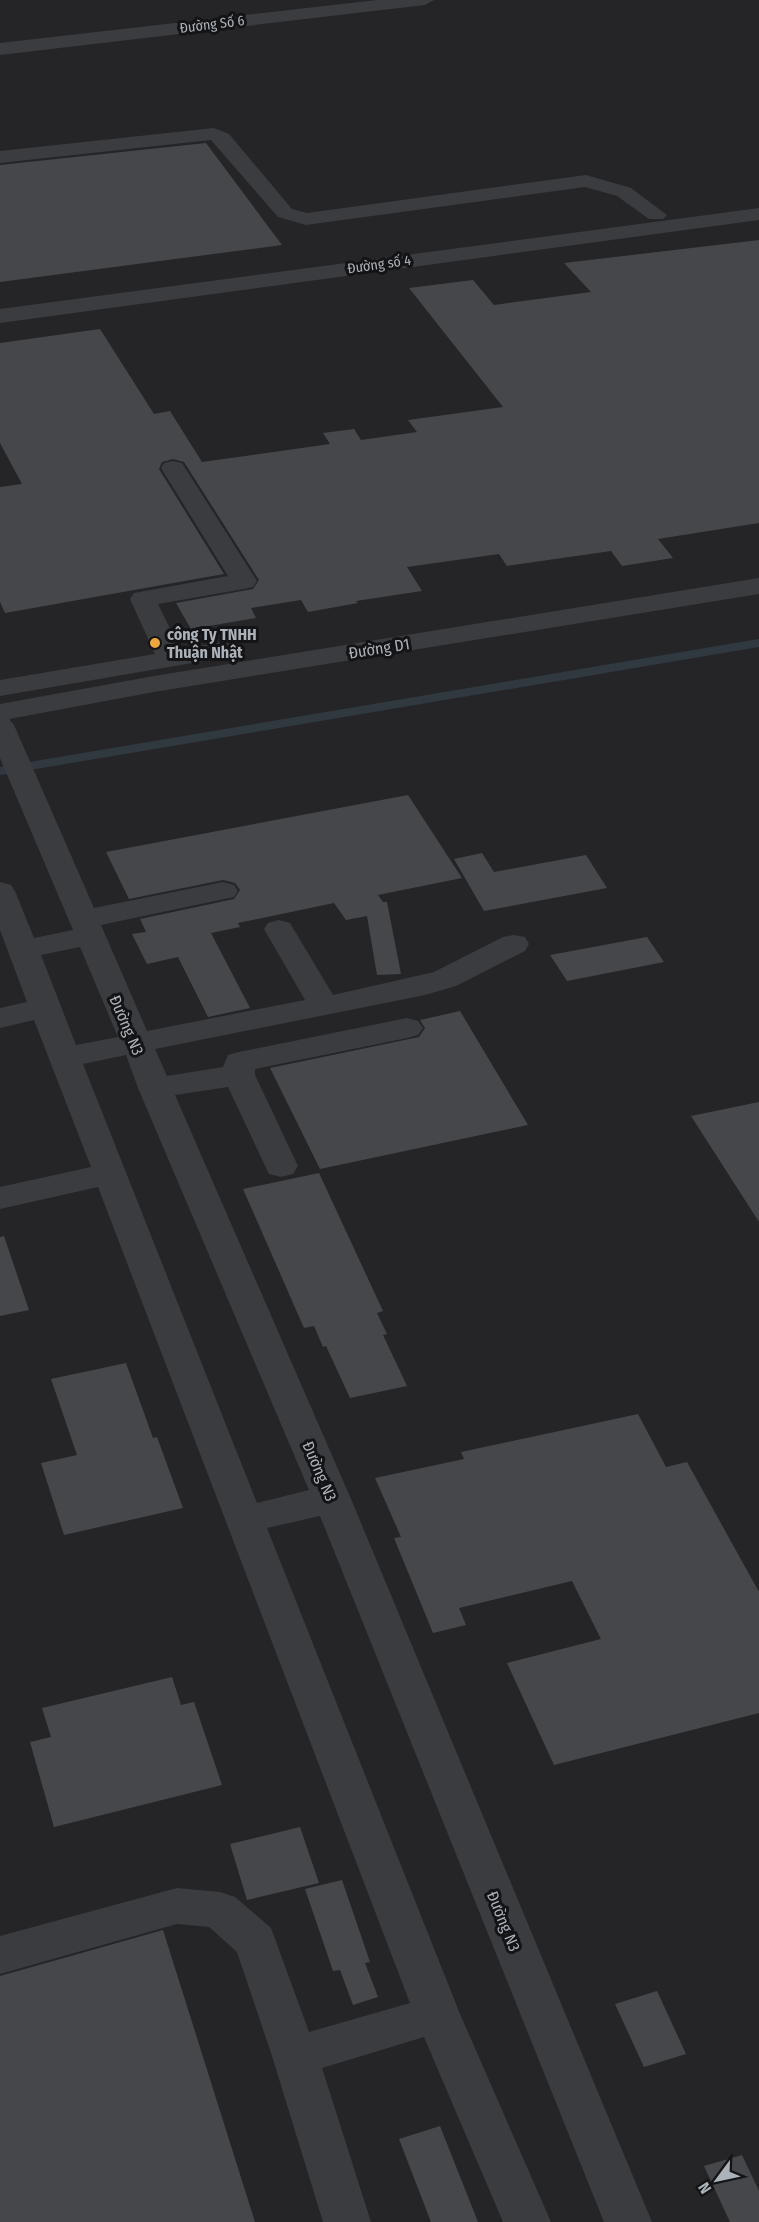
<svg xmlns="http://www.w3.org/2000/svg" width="759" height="2222" font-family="'Fira Sans Condensed',sans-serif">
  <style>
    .built { fill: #252528 }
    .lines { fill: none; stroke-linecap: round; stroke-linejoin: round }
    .stream { stroke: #2f393f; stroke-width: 8 }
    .building { fill: #46474b }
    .minor { fill: #3a3c40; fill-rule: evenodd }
    .poi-dot { fill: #eda53f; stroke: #141416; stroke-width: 2 }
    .labels { text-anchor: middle; stroke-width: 6; stroke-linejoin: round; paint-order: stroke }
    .far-street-label { font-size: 14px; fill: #acb2ba; stroke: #141416 }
    .poi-label { font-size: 16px; font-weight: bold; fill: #acb2ba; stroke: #141416; text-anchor: start }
    .street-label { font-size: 16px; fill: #acb2ba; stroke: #141416 }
  </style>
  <rect width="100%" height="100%" fill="#19191b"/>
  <!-- built -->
  <rect class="built" x="0" y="0" width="759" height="2222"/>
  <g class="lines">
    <!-- stream -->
    <polyline class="stream" points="0,771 759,643"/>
  </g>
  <!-- building -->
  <g class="building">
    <polygon points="206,143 282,245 0,282 0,165"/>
    <polygon points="759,240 759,523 658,539 673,558 622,566 611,551 507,566 499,554 407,567 422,591 356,601 358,603 308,612 301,600 251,608 256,618 191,629 176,603 253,589 259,580 184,462 173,459 162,462 159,469 224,574 5,613 0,602 0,487 22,484 0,443 0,343 100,329 154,414 170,411 202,462 330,444 323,433 354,429 361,440 417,432 408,420 503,407 409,288 473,280 494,305 591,292 564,263"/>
    <polygon points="408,795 462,878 378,895 383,902 387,902 401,974 377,975 367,916 346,920 334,903 238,923 240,927 211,933 250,1008 208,1017 178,957 147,964 132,934 146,932 140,919 234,899 240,890 235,883 223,880 129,899 106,852"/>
    <polygon points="482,853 494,872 586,855 607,888 484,911 454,859"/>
    <polygon points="647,937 664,962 567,981 550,955"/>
    <polygon points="460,1011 528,1125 320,1169 270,1068 419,1037 425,1028 420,1020"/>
    <polygon points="759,1102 759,1222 691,1116"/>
    <polygon points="319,1173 383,1311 377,1313 387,1334 383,1335 407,1386 350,1398 326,1346 323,1347 314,1326 304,1328 243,1189"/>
    <polygon points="4,1236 29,1310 0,1316 0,1237"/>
    <polygon points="126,1363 153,1438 157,1437 183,1508 64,1535 41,1463 77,1455 51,1379"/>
    <polygon points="638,1414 666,1467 687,1462 759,1592 759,1713 554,1765 507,1663 601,1639 572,1581 459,1608 466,1625 433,1633 394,1538 401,1537 375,1478 464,1459 461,1452"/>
    <polygon points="172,1677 181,1705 194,1702 222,1785 54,1827 30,1742 51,1737 42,1708"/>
    <polygon points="300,1827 319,1883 247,1900 230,1844"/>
    <polygon points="342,1880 370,1962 365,1963 378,1997 353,2005 340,1970 333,1971 305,1889"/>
    <polygon points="163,1930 255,2222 0,2222 0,1976"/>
    <polygon points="657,1991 686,2054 644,2067 615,2004"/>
    <polygon points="440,2126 478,2222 431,2222 399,2139"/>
    <polygon points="742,2155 759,2191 759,2222 730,2222 704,2166"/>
  </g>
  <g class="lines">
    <!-- minor -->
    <g class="minor">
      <polygon points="377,0 434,0 425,5 0,55 0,43"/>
      <polygon points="214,128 229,134 292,209 307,213 586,175 631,188 667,215 663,219 649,219 617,196 585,187 306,225 278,217 211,140 0,163 0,151"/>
      <polygon points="759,208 759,220 0,323 0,309"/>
      <polygon points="173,461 182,463 257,581 253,587 244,589 158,604 180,649 224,642 233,644 237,650 233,656 0,696 0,680 155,654 130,599 134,593 228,576 161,468 164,463"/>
      <path d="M759 578V594L154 692 9 719 14 725 94 908 223 882 234 885 238 891 234 897 101 925 147 1031 305 1000 264 929 268 923 279 920 290 923 333 995 434 972 503 937 514 935 525 937 529 944 525 951 456 986 425 995 155 1049 167 1076 223 1067 228 1055 239 1052 407 1018 418 1021 423 1028 418 1035 407 1038 255 1069V1075L298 1166 293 1174 281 1177 269 1174 228 1087 175 1095 351 1499 652 2222H604L320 1516 267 1528 460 2014 551 2222H503L424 2037 322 2068 371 2222H323L272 2056 237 1952 209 1927 177 1924 0 1974V1936L177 1888 220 1892 235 1897 271 1928 309 2032 410 2003 98 1187 0 1209V1187L91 1167 34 1020 0 1028V1008L27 1002 0 930V882L11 885 15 891 34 938 73 930 0 758V704L154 676ZM80 947 118 1037 76 1045 41 955ZM126 1055 138 1088 309 1490 257 1503 83 1064Z"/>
    </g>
  </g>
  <!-- markers -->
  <circle class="poi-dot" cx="155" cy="643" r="6"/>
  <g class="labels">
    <!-- far-street labels -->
    <g class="far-street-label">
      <text transform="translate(212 24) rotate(-7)" y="5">Đường Số 6</text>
      <text transform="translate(379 264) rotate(-8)" y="5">Đường số 4</text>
    </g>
    <!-- poi labels -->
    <g class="poi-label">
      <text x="167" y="640">công Ty TNHH<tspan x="167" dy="18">Thuận Nhật</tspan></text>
    </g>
    <!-- street labels -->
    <g class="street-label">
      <text transform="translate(379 648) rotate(-9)" y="6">Đường D1</text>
      <text transform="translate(127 1025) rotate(67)" y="6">Đường N3</text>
      <text transform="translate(320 1471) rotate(67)" y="6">Đường N3</text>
      <text transform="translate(504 1921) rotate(68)" y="6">Đường N3</text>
    </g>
  </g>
  <!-- north arrow -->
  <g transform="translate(717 2180) rotate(237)" stroke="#141416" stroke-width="4.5" paint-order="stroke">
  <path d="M0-4.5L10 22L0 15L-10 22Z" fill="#acb2ba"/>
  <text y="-9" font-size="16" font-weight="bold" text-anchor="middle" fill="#acb2ba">N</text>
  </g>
</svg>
